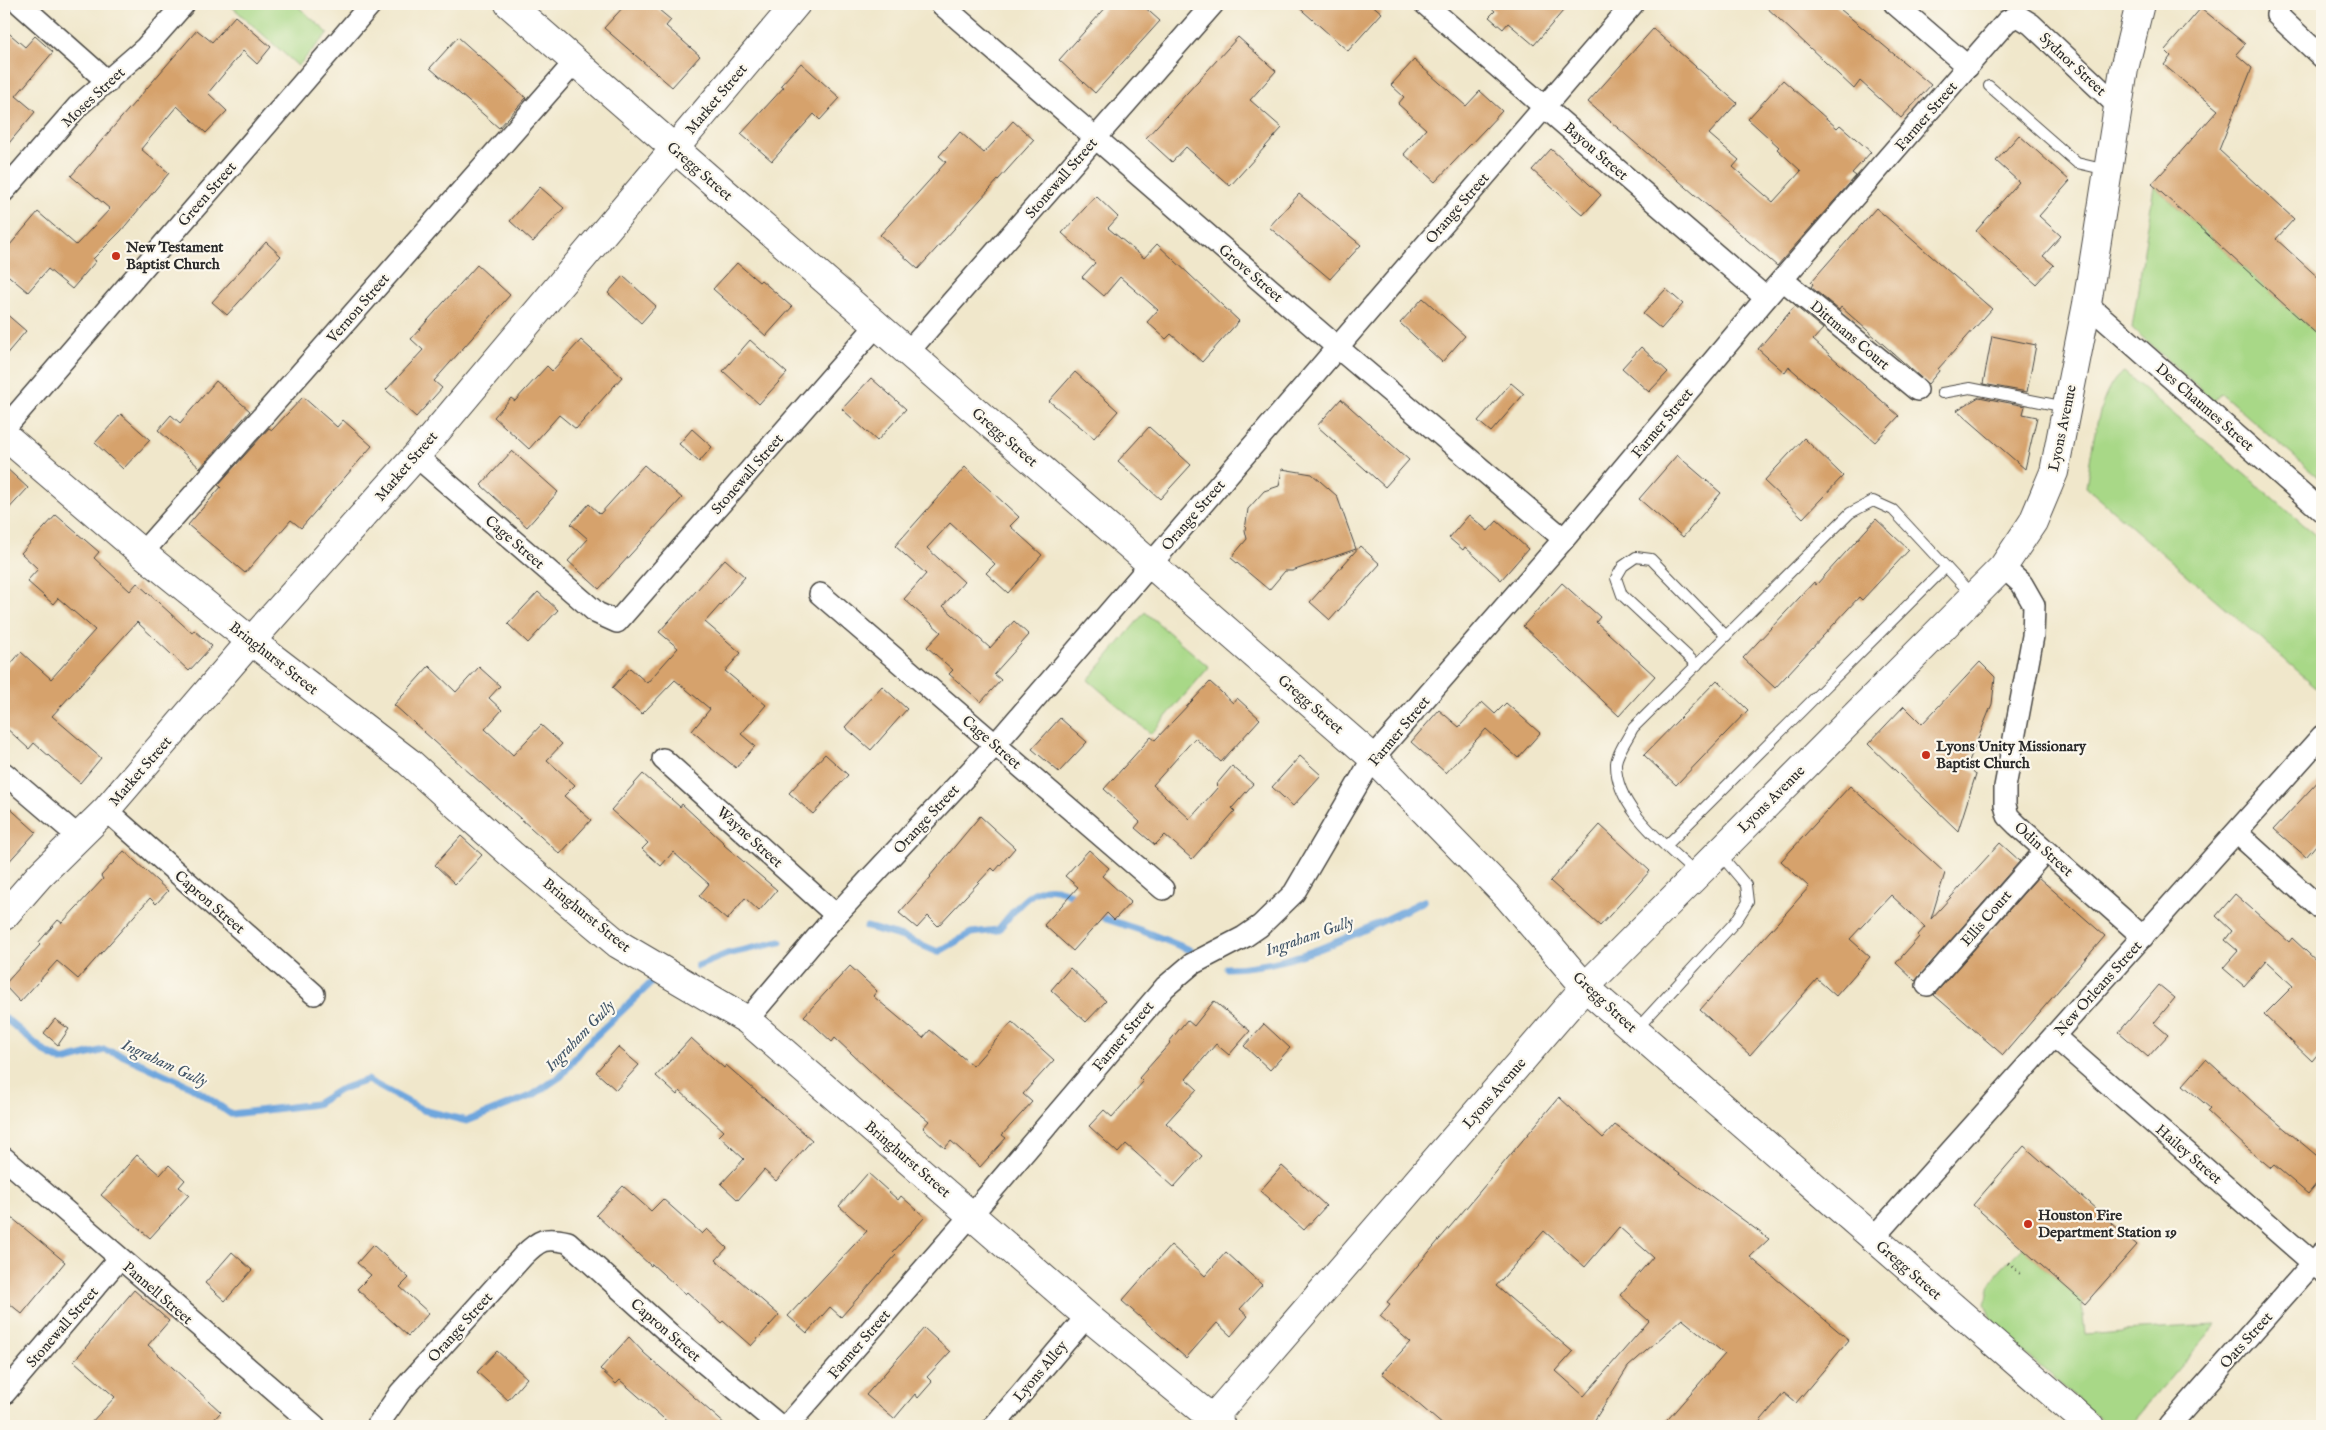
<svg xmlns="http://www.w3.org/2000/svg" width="2326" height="1430" font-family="'IM FELL English',serif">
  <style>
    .green { fill: #a8d887; stroke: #6a8259 }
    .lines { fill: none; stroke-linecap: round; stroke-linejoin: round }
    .stream { stroke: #6ea6dd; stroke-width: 7 }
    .building { fill: #d6a26c; fill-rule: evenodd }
    .lane-casing { stroke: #494743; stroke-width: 12 }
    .street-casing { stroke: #494743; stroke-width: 24 }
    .secondary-casing { stroke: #494743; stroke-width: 30 }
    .path { stroke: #494743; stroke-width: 3; stroke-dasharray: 1 4; stroke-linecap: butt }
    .lane { stroke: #fff; stroke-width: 10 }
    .street { stroke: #fff; stroke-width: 21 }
    .secondary { stroke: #fff; stroke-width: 28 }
    .poi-dot { fill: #c8321e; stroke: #fbf7ec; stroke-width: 2 }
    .labels { text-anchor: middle; stroke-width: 4.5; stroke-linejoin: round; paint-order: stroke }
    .street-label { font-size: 15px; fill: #2b2b2b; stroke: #fbf7ec }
    .poi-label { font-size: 15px; font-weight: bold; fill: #2b2b2b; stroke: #fbf7ec; text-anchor: start }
    .water-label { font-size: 16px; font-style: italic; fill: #425669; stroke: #fbf7ec }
  </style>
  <rect width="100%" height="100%" fill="#fbf7ec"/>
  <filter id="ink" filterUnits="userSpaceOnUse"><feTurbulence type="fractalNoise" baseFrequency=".02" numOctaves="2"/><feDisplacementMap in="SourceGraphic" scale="10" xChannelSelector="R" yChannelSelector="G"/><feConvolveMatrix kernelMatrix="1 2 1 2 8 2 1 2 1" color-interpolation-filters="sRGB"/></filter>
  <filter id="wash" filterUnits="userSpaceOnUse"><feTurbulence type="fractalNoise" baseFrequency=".0096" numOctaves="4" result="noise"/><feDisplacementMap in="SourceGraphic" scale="20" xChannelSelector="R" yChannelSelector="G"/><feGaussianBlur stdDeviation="1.12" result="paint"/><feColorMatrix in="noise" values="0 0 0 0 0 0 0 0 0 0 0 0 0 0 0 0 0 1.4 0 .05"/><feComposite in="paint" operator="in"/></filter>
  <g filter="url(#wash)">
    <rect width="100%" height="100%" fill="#f0e7cb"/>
    <!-- green -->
    <g class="green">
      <polygon points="229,4 295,4 328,33 298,66"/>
      <polygon points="2154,186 2322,339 2322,481 2221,393 2214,401 2132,328"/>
      <path d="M2124 372 2322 540V692L2086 487C2091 459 2097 386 2124 372Z"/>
      <polygon points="1145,612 1209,667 1151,734 1088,680"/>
      <path d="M2022 1248 2084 1303 2082 1305 2085 1335 2123 1332V1330L2216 1325 2129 1426H2108L1993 1325 1985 1303C1989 1296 1987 1288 1992 1281 2000 1269 2012 1258 2022 1248Z"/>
    </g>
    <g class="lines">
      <!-- stream -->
      <g class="stream">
        <polyline points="1096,912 1106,919 1143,931 1190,950"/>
        <path d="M867 927 903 937 938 952 971 933 998 930C1021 902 1041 871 1079 900"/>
        <polyline points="698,966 727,954 780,942"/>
        <path d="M1227 968C1295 968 1364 930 1424 901"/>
        <polyline points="4,1017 45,1052 63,1061 104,1050 122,1055 192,1087 231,1114 316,1104 339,1090 367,1080 423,1110 467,1121 533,1095 561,1076 583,1048 651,983"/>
      </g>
    </g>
    <g id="blocks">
      <!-- building -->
      <g class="building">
        <polygon points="626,4 652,4 671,20 666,26 700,56 672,87 604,28"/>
        <polygon points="1109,4 1141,4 1160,21 1095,93 1059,60"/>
        <polygon points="1295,4 1371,4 1382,13 1348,51"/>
        <polygon points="1487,4 1569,4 1534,45 1508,23 1503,29 1489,17 1495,11"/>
        <polygon points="1763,4 1834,4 1931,85 1901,118 1860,81 1854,89"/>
        <polygon points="2201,8 2245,44 2236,54 2252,68 2219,150 2294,219 2276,239 2322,281 2322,339 2152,184 2218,110 2164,65 2171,56 2165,50"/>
        <polygon points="235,16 271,47 257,64 243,51 208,93 227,111 206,133 177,106 141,149 169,173 121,231 93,259 96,261 72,289 48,269 28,292 4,272 4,252 38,212 76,245 110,209 71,176 197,30 212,42"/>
        <polygon points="4,29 25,47 35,36 53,52 16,96 35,112 4,149"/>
        <polygon points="1653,29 1737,103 1709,134 1739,160 1733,167 1773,202 1801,171 1777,149 1779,147 1748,119 1783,80 1837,128 1840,125 1871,152 1852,173 1856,176 1777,266 1588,102"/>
        <polygon points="458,37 526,98 499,128 430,68"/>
        <polygon points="1238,37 1276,71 1250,100 1282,128 1230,186 1186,147 1172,162 1146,138"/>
        <polygon points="1414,60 1466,106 1480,91 1502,111 1435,182 1404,154 1426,129 1398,104 1404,97 1391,85"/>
        <polygon points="801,63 840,98 820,120 814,114 772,161 741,134 784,87 781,85"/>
        <polygon points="1013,121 1034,140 918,269 880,235 946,162 939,156 960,132 984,153"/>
        <polygon points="2019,135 2070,181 2039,216 2061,236 2043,256 2054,265 2036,284 1976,231 2019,182 1996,161"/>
        <polygon points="1551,149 1601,195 1583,215 1532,170"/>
        <polygon points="540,187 564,208 533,242 510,221"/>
        <polygon points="1299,194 1361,245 1330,279 1269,227"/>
        <polygon points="1096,196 1118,217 1108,228 1144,258 1157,244 1239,321 1202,362 1171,334 1166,339 1147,322 1158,310 1120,277 1104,296 1082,277 1095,263 1062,233"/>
        <polygon points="1876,208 1992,309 1938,369 1939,371 1928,384 1841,307 1839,310 1811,287 1813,284 1811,282"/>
        <polygon points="266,242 281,256 227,315 212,302"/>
        <polygon points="737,263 759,282 761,280 792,307 766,336 713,289"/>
        <polygon points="477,265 510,295 434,381 442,388 416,417 386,390 423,350 411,339"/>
        <polygon points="623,276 656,306 641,323 608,293"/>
        <polygon points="1666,289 1683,304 1661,329 1643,314"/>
        <polygon points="1423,298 1465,336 1442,362 1400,323"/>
        <polygon points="1795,306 1823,329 1813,340 1899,416 1875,442 1789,367 1785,373 1758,349"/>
        <polygon points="4,312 26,331 4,357"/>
        <polygon points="1992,336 2036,345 2027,392 1983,384"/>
        <polygon points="581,340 622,377 576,429 559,415 529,449 494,417 511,398 515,401 547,366 552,371"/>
        <polygon points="750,340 787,373 759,404 723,371"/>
        <polygon points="1641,347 1668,372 1649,392 1622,368"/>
        <polygon points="1075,372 1118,411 1094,438 1049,401"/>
        <polygon points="871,378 906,409 877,441 842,409"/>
        <polygon points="216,381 250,411 200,468 158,430 171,415 180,423"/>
        <polygon points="1511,383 1524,394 1491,432 1478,421"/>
        <polygon points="303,397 337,427 343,420 372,446 301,528 291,520 245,573 188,525 221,487 218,485 269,428 272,430"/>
        <polygon points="1979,397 2025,406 2023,414 2037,417 2025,469 1957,410"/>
        <polygon points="1341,399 1409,460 1385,487 1317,426"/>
        <polygon points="121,414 150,440 123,469 95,443"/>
        <polygon points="1149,427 1191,465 1160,499 1118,461"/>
        <polygon points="692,429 712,447 699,462 679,444"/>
        <polygon points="1804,438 1843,476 1803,518 1764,481"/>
        <polygon points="512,451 558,492 527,527 481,485"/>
        <polygon points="1677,455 1721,493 1683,537 1639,499"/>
        <polygon points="644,465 682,498 599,589 568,561 588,539 571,524 589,504 600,514"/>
        <polygon points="4,466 28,488 4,514"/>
        <polygon points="965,467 1019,517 1010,526 1042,555 1008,593 986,573 995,564 950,523 927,548 964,582 943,606 990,648 1014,621 1029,635 994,674 1001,680 981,702 949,674 953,670 927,647 941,632 904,599 926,574 895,546"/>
        <polygon points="1282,469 1312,474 1337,496 1356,549 1292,571 1285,571 1269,590 1231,558 1247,539 1245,530 1248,509 1264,491 1279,486"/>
        <polygon points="56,515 99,552 94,558 130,591 137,583 192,633 194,630 212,646 189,671 137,622 52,716 101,758 80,783 34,743 29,749 4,726 4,672 21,652 51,679 95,630 58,598 53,604 27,581 38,569 21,553"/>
        <polygon points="1469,515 1488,531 1497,521 1528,549 1501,580 1465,547 1463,550 1449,538"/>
        <polygon points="1876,519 1909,550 1862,600 1859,597 1775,688 1743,658 1814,582 1816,585"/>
        <polygon points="1360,546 1380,564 1330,620 1310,602"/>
        <polygon points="725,559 745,577 705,622 741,653 725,671 766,705 741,734 755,746 736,768 692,731 710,709 675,680 642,714 612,688 630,668 647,683 678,648 659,632"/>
        <polygon points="1562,583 1600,617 1596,622 1655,676 1619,716 1523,626"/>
        <polygon points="538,592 558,610 528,643 508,624"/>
        <polygon points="1980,662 1995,677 1992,704 1967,766 1976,774 1958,831 1868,744 1904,706 1922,724"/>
        <polygon points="429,666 456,692 479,667 500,686 489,698 502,710 485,729 513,755 541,725 562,744 547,760 575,785 564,796 591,820 560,854 394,705"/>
        <polygon points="1717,680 1748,710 1676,785 1644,755"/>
        <polygon points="1210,682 1233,703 1237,698 1260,719 1221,762 1195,738 1153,785 1190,819 1218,787 1216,785 1232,766 1253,784 1232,808 1235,811 1192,859 1165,835 1155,845 1135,828 1140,822 1104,789 1151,737 1155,740"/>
        <polygon points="882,686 907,709 871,750 845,727"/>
        <polygon points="1482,702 1495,714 1506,703 1540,733 1518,758 1486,729 1446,773 1411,742 1439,710 1459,727"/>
        <polygon points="1060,718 1087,742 1059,772 1032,749"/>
        <polygon points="825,754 848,775 813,814 789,793"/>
        <polygon points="1300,756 1321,775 1293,806 1272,787"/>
        <polygon points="643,774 680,807 682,804 725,844 724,845 777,890 759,911 745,898 727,920 699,896 709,884 673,852 661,866 642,849 648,843 611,810"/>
        <polygon points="2322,777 2322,838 2306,857 2274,829"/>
        <polygon points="1850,786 1945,873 1931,919 2000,843 2020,861 1915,981 1896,963 1919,937 1918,935 1925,927 1891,895 1850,939 1870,957 1836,996 1817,979 1750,1055 1700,1010 1809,887 1781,861"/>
        <polygon points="4,803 36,832 4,867"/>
        <polygon points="980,816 1015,848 995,871 992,868 938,926 928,916 917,928 899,913 931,877 930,876"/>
        <polygon points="1600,825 1650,871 1600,926 1550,881"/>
        <polygon points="461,836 482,855 455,884 435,865"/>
        <polygon points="1089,850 1109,868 1102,876 1131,902 1114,920 1107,913 1073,951 1044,925 1078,887 1065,876"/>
        <polygon points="124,851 168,891 156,904 150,898 78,979 57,961 20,1002 4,985 40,945 38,943 58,920 62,923 103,879 101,876"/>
        <polygon points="2038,877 2105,936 2003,1055 1934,995"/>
        <polygon points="2235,894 2289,942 2292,938 2322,966 2322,1049 2312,1061 2264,1015 2293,986 2266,961 2244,986 2223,968 2238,951 2225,940 2232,931 2216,916"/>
        <polygon points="850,966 877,991 873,996 923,1038 930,1030 973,1066 1012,1022 1054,1060 1023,1094 1032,1102 1002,1135 1006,1138 980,1167 951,1141 945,1148 923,1128 929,1121 884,1084 835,1038 832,1042 804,1016"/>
        <polygon points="1070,968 1106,1001 1086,1022 1051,990"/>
        <polygon points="2159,985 2175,998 2154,1023 2168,1035 2148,1057 2119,1032"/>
        <polygon points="1214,1001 1250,1031 1229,1055 1216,1044 1186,1079 1197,1089 1166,1123 1202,1156 1174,1187 1126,1144 1118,1153 1089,1126 1104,1110 1112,1117 1143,1082 1139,1078 1170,1043 1169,1042 1187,1020 1194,1026"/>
        <polygon points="55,1019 69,1029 58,1045 44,1033"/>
        <polygon points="1264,1024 1290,1048 1270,1070 1244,1046"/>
        <polygon points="691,1038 724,1068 726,1065 812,1140 776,1181 764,1170 738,1200 721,1184 744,1159 719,1136 724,1131 680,1091 677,1095 656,1076"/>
        <polygon points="618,1047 639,1065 616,1090 596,1072"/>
        <polygon points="2206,1059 2255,1104 2322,1160 2322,1177 2308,1194 2274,1165 2271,1168 2247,1148 2207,1111 2210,1108 2183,1085"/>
        <path d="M1559 1097 1603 1138 1615 1125 1769 1239 1750 1257 1849 1340 1796 1403 1784 1393 1756 1426H1662L1725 1354 1682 1319 1628 1367 1591 1426H1444L1382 1373 1410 1342 1380 1316 1390 1304 1387 1302ZM1619 1227 1653 1257 1620 1295 1649 1321 1584 1396 1556 1371 1573 1352 1496 1286 1544 1231 1585 1267Z"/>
        <polygon points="2024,1146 2137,1245 2085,1304 1973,1205"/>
        <polygon points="137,1155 160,1175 169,1165 185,1180 179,1187 189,1195 150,1238 101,1195"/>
        <polygon points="1282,1166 1326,1206 1304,1230 1260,1191"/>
        <polygon points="868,1173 898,1200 901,1196 925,1217 893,1252 896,1255 841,1317 830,1307 807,1333 788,1316 867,1231 839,1206"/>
        <polygon points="623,1186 651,1211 663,1199 702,1234 707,1229 727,1248 716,1260 779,1315 751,1346 723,1321 721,1323 687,1292 685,1294 652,1264 651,1266 596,1215"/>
        <polygon points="12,1218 65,1262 22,1314 4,1299 4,1228"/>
        <polygon points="373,1245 409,1278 400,1287 429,1313 408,1336 357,1289 371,1275 357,1263"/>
        <polygon points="1171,1245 1205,1276 1226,1252 1262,1285 1240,1309 1248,1316 1231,1336 1217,1323 1186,1358 1122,1301"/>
        <polygon points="232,1252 252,1270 225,1301 205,1283"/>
        <polygon points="134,1290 169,1321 148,1345 221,1412 208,1426 88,1426 115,1397 74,1361"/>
        <polygon points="924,1328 950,1352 927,1377 932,1382 918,1398 915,1394 894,1419 866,1395"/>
        <polygon points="629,1337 644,1353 727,1426 672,1426 620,1380 616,1384 600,1369"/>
        <polygon points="497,1351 527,1378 508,1400 477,1372"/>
      </g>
    </g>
  </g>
  <g filter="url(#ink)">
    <use href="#blocks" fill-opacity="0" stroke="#494743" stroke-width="1"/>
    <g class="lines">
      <defs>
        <g id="lane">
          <polyline points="1989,86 2077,163 2107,170"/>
          <polyline points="1942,393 1970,388 2066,407"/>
          <polyline points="1697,665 1622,595 1616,578 1623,566 1636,557 1651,559 1726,636"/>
          <polyline points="1667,845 1946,567"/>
          <path d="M1696 874C1666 845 1615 809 1616 763 1617 753 1628 738 1633 728L1850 513 1873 501 1893 510 1973 596"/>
          <polyline points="1635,1031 1736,921 1748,902 1746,885 1719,853"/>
        </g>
        <g id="street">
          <polyline points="20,4 108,82"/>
          <polyline points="941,4 1337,347 1564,539"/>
          <polyline points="1425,4 1766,298"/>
          <polyline points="1895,4 1968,67"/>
          <polyline points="2280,4 2277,15 2322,57"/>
          <polyline points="4,191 78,106 145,48 184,4"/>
          <polyline points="1783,280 1917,390"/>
          <polyline points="2087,304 2322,511"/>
          <polyline points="908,352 1213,4"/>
          <polyline points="4,429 371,4"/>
          <polyline points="416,456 597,613 617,622 876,326"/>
          <polyline points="142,553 575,62"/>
          <polyline points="2003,567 2022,584 2034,605 2033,636 2005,787 2005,805 2008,816 2017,825 2143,937"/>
          <polyline points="820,594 1163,889"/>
          <polyline points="663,759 836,915"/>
          <polyline points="4,773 80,838"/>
          <polyline points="106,810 314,994"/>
          <polyline points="2237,833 2322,910"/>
          <polyline points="1927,985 2045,851"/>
          <polyline points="747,1020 836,915 995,745 1633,4"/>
          <polyline points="2055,1037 2322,1271"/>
          <polyline points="4,1158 315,1426"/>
          <polyline points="1873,1238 2322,736"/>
          <polyline points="4,1394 119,1259"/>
          <path d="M377 1426 400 1393 523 1256C540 1239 545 1237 568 1242L673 1337 780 1426"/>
          <polyline points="787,1426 972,1214 1165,987 1192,964 1244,937 1260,926 1294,893 1373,758 1564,539 1766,298 2007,21 2018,16 2031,24 2118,106"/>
          <polyline points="994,1426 1087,1316"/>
          <polyline points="2169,1426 2322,1253"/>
        </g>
        <g id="secondary">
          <polyline points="509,4 1373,758 1507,896 1585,987 2090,1426"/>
          <polyline points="4,435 142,553 251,641 409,762 511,854 618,944 747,1020 1087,1316 1221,1426"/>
          <polyline points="4,916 39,876 106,810 251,641 416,456 796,4"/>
          <polyline points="1206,1426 1585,987 2003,567 2033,522 2054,472 2087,304 2124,69 2140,4"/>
        </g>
      </defs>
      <!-- lane casing -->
      <use href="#lane" class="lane-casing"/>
      <!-- street casing -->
      <use href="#street" class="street-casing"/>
      <!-- secondary casing -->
      <use href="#secondary" class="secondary-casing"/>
      <!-- path -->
      <polyline class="path" points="2008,1263 2022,1275"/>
      <!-- lane -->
      <use href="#lane" class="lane"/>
      <!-- street -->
      <use href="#street" class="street"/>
      <!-- secondary -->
      <use href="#secondary" class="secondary"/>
    </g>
  </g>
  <!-- markers -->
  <g class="poi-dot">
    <circle cx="116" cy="256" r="5"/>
    <circle cx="1926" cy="755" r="5"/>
    <circle cx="2028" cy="1224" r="5"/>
  </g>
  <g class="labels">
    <!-- street labels -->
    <g class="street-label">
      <text transform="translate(2073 64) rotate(43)" y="5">Sydnor Street</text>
      <text transform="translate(93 97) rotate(-43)" y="5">Moses Street</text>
      <text transform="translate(716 99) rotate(-50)" y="5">Market Street</text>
      <text transform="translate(1926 116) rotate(-49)" y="5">Farmer Street</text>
      <text transform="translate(1596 151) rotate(41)" y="5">Bayou Street</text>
      <text transform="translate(700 171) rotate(41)" y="5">Gregg Street</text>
      <text transform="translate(1061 178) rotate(-49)" y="5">Stonewall Street</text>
      <text transform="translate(207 194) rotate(-49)" y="5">Green Street</text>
      <text transform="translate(1457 208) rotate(-49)" y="5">Orange Street</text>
      <text transform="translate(1251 273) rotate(41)" y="5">Grove Street</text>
      <text transform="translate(358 308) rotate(-49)" y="5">Vernon Street</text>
      <text transform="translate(1850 335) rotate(40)" y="5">Dittmans Court</text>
      <text transform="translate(2205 407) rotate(41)" y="5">Des Chaumes Street</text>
      <text transform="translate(1662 423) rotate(-50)" y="5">Farmer Street</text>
      <text transform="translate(2062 428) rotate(-78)" y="5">Lyons Avenue</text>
      <text transform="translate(1005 437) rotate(41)" y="5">Gregg Street</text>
      <text transform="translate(406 466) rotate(-49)" y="5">Market Street</text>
      <text transform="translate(747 474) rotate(-49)" y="5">Stonewall Street</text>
      <text transform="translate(1193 515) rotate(-49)" y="5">Orange Street</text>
      <text transform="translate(515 542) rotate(41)" y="5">Cage Street</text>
      <text transform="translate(274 658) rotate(38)" y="5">Bringhurst Street</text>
      <text transform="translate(1311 704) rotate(41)" y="5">Gregg Street</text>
      <text transform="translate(1399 731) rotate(-50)" y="5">Farmer Street</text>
      <text transform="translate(992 742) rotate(41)" y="5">Cage Street</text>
      <text transform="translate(140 771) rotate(-49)" y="5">Market Street</text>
      <text transform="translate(1771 799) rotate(-45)" y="5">Lyons Avenue</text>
      <text transform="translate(926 819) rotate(-47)" y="5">Orange Street</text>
      <text transform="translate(750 837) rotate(42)" y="5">Wayne Street</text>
      <text transform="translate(2044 849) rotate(42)" y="5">Odin Street</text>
      <text transform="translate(210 902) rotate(41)" y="5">Capron Street</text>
      <text transform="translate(587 915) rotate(39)" y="5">Bringhurst Street</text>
      <text transform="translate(1986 918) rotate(-49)" y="5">Ellis Court</text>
      <text transform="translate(2098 988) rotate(-48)" y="5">New Orleans Street</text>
      <text transform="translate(1605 1002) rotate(43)" y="5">Gregg Street</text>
      <text transform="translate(1123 1036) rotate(-50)" y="5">Farmer Street</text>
      <text transform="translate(1494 1093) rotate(-49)" y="5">Lyons Avenue</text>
      <text transform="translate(2189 1154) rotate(41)" y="5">Hailey Street</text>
      <text transform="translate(908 1159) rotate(41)" y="5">Bringhurst Street</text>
      <text transform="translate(1909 1270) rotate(41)" y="5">Gregg Street</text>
      <text transform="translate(158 1293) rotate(41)" y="5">Pannell Street</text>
      <text transform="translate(62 1327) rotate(-49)" y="5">Stonewall Street</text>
      <text transform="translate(460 1327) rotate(-48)" y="5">Orange Street</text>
      <text transform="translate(666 1330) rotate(41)" y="5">Capron Street</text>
      <text transform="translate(2246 1340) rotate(-48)" y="5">Oats Street</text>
      <text transform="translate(859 1344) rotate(-49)" y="5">Farmer Street</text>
      <text transform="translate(1040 1371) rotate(-50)" y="5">Lyons Alley</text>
    </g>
    <!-- poi labels -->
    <g class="poi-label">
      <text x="126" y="252">New Testament<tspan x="126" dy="17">Baptist Church</tspan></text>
      <text x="1936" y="751">Lyons Unity Missionary<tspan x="1936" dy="17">Baptist Church</tspan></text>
      <text x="2038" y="1220">Houston Fire<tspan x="2038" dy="17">Department Station 19</tspan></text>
    </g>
    <!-- water labels -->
    <g class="water-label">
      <text transform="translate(1309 935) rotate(-19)" y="6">Ingraham Gully</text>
      <text transform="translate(579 1035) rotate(-46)" y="6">Ingraham Gully</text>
      <text transform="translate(165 1062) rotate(25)" y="6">Ingraham Gully</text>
    </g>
  </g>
  <!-- margin -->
  <rect width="2326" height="1430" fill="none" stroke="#fbf7ec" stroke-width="20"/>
</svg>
